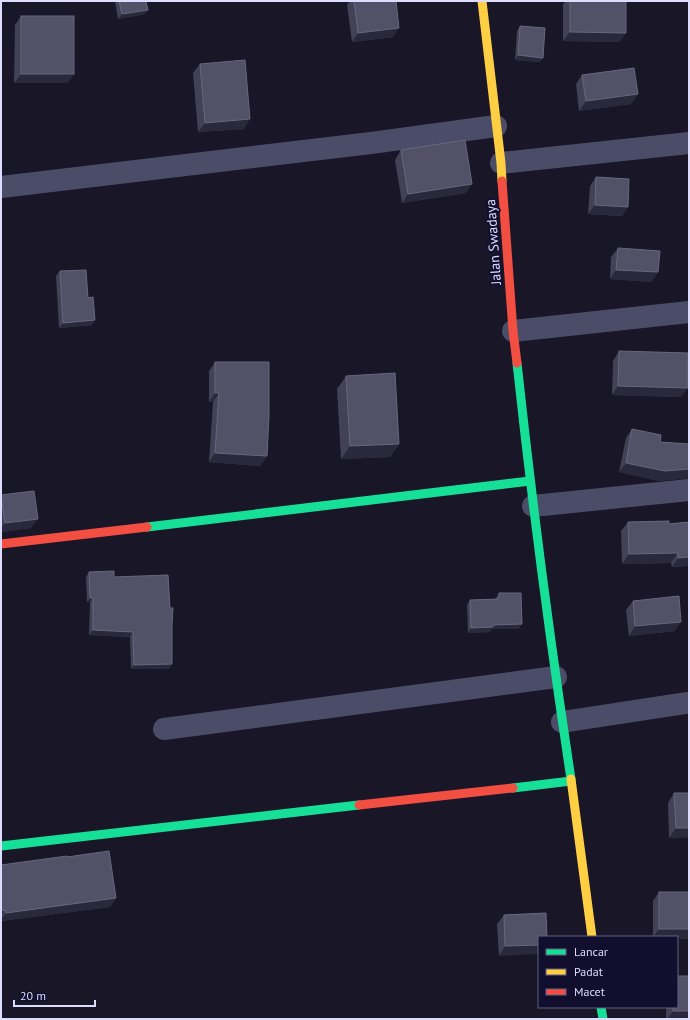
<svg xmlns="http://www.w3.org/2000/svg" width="690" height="1020" font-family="'PT Sans',sans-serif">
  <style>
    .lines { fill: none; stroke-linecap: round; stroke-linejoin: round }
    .street { stroke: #4b4c68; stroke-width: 22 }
    .fast { stroke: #16e098; stroke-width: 9 }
    .slow { stroke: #ffcf43; stroke-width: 9 }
    .jam { stroke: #f24e42; stroke-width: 9 }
    .wall { fill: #424155 }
    .shaded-wall { fill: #2a293b }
    .building { fill: #525167; stroke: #68677f }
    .labels { text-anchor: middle; stroke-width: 4; stroke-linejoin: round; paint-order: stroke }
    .street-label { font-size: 14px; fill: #dddcff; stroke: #120f2e }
  </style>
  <rect width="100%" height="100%" fill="#181627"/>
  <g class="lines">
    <!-- street -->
    <g class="street">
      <polyline points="501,163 689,143"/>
      <polyline points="1,187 371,143 496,126"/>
      <polyline points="513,331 689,312"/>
      <polyline points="533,506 689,490"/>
      <polyline points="562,722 686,703"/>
      <polyline points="164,729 556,677"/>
    </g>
    <!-- fast -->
    <g class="fast">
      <path d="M517 363C532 502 550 641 571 779"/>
      <polyline points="147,527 530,481"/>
      <polyline points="513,788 571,781"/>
      <polyline points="1,846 359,805"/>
      <polyline points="601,1007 603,1019"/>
    </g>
    <!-- slow -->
    <g class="slow">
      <polyline points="482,1 501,163 502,181"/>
      <polyline points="571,779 592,937"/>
    </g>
    <!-- jam -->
    <g class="jam">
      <polyline points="502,181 513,331 517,363"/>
      <polyline points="1,544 147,527"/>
      <polyline points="359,805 513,788"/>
    </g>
  </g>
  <!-- wall -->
  <g class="wall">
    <polygon points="115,1 146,1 145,14 118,19"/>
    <polygon points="350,1 396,1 393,37 352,42 347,5"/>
    <polygon points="566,1 626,1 620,42 563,41 563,4"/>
    <polygon points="21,16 74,74 67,83 14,83 15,25"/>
    <polygon points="520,26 543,58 539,62 515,60 517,31"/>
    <polygon points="200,64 244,129 198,132 193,73"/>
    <polygon points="582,75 638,94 631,104 579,111 576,84"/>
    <polygon points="401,150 466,193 402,203 395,160"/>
    <polygon points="596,177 628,207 622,216 588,214 590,186"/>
    <polygon points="618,248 652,282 610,279 611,257"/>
    <polygon points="60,271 88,298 92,325 59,328 56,276"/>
    <polygon points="619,351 681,397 612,395 613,361"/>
    <polygon points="215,362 267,456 260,466 209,462 213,402 209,402 209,371"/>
    <polygon points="346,376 399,444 390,457 341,459 337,389"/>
    <polygon points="632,429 660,442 689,444 689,478 659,481 619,472 626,438"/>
    <polygon points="1,495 31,528 1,532"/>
    <polygon points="628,522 669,524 689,522 689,566 672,567 671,563 622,564 621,531"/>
    <polygon points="89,572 114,577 170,608 172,624 172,664 169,669 131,669 130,637 89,635 90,602 87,602 86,577"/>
    <polygon points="499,593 522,624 518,629 491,629 490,632 468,633 467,605 470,600 495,599"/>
    <polygon points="633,601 675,631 629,636 626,610"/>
    <polygon points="674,793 689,837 669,838 668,803"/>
    <polygon points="67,857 116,898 110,907 1,921 1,865"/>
    <polygon points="659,892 689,939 677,938 677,937 653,937 653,901"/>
    <polygon points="546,913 499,956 497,924 504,915"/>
    <polygon points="666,1007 677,1007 689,1019 666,1019"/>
  </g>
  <!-- shaded-wall -->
  <g class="shaded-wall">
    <polygon points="148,10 145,14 118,19 122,14"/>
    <polygon points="399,28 393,37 352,42 358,33"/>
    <polygon points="570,32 626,33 620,42 563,41"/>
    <polygon points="518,55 543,58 539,62 515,60"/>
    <polygon points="21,74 74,74 67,83 14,83"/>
    <polygon points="638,94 631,104 579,111 586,101"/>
    <polygon points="250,119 244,129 198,132 205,123"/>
    <polygon points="472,184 466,193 402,203 408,194"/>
    <polygon points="595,205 628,207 622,216 588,214"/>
    <polygon points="616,270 658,272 652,282 610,279"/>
    <polygon points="95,320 92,325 59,328 63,323"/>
    <polygon points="618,386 688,388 681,397 612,395"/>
    <polygon points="215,393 219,393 213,402 209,402"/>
    <polygon points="399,444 390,457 341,459 350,446"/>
    <polygon points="215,453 267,456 260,466 209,462"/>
    <polygon points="626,463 689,469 689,478 659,481 619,472"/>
    <polygon points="38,519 31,528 1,532 1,528 5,523"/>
    <polygon points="678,553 671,563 622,564 629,554"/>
    <polygon points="689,557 689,566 672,567 678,558"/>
    <polygon points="90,598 93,598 90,602 87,602"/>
    <polygon points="681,622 675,631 629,636 635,626"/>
    <polygon points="522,624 518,629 491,629 490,632 468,633 471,628 493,625"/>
    <polygon points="93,630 133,632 130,637 89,635"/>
    <polygon points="172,664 169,669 131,669 134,665"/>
    <polygon points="676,828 689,828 689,837 669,838"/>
    <polygon points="116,898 110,907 1,921 1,919 6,913"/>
    <polygon points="5,910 1,916 1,911"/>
    <polygon points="659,929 689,929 689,939 677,938 677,937 653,937"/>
    <polygon points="539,945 539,954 499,956 505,946"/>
    <polygon points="673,1011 689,1011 689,1019 667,1019"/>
  </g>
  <!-- building -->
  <g class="building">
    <polygon points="119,1 146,1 148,10 122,14"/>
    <polygon points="354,1 396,1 399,28 358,33"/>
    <polygon points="570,1 626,1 626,33 570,32"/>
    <rect x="21" y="16" width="53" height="58"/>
    <polygon points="520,26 545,28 543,58 518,55"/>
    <polygon points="245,60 250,119 205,123 200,64"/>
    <polygon points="634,68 638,94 586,101 582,75"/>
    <polygon points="465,140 472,184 408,194 401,150"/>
    <polygon points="596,177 629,179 628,207 595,205"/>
    <polygon points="618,248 660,251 658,272 616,270"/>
    <polygon points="86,270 88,298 93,297 95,320 63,323 60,271"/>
    <polygon points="619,351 688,353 688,388 618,386"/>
    <polygon points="215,362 269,362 269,415 267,456 215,453 219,393 215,393"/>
    <polygon points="395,373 399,444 350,446 346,376"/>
    <polygon points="632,429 661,435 660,442 689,444 689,469 665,471 626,463"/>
    <polygon points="34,491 38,519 5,523 1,495"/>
    <polygon points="669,521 669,524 689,522 689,557 678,558 678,553 629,554 628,522"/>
    <polygon points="114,571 114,577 168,575 170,608 173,608 172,624 172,664 134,665 133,632 93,630 93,598 90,598 89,572"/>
    <polygon points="499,593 521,593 522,624 493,625 493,627 471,628 470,600 499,599"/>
    <polygon points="679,596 681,622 635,626 633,601"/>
    <polygon points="674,793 689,793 689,828 676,828"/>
    <polygon points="109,851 116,898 6,913 5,910 1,911 1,865 67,856 67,857"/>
    <rect x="659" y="892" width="30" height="37"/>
    <polygon points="546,913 547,937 539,937 539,945 505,946 504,915"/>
    <polygon points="677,976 689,976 689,1011 673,1011 672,1007 677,1007"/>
  </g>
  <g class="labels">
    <!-- street labels -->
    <g class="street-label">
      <text transform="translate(493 242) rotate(-94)" y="5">Jalan Swadaya</text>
    </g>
  </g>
  <!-- border -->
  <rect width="690" height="1020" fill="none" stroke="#dddcff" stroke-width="4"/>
  <!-- legend -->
  <rect x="538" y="936" width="140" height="72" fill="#120f2e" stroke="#636182"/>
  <rect x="546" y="949" width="20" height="6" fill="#16e098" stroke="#636182"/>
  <text x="574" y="956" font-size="12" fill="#dddcff">Lancar</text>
  <rect x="546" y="969" width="20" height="6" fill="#ffcf43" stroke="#636182"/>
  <text x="574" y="976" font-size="12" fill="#dddcff">Padat</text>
  <rect x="546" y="989" width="20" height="6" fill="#f24e42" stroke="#636182"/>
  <text x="574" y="996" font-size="12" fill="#dddcff">Macet</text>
  <!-- scale -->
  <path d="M14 1000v6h81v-6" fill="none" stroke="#dddcff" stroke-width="2"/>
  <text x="20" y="1000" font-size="12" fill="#dddcff" stroke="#120f2e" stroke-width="3" paint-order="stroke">20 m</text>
</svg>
